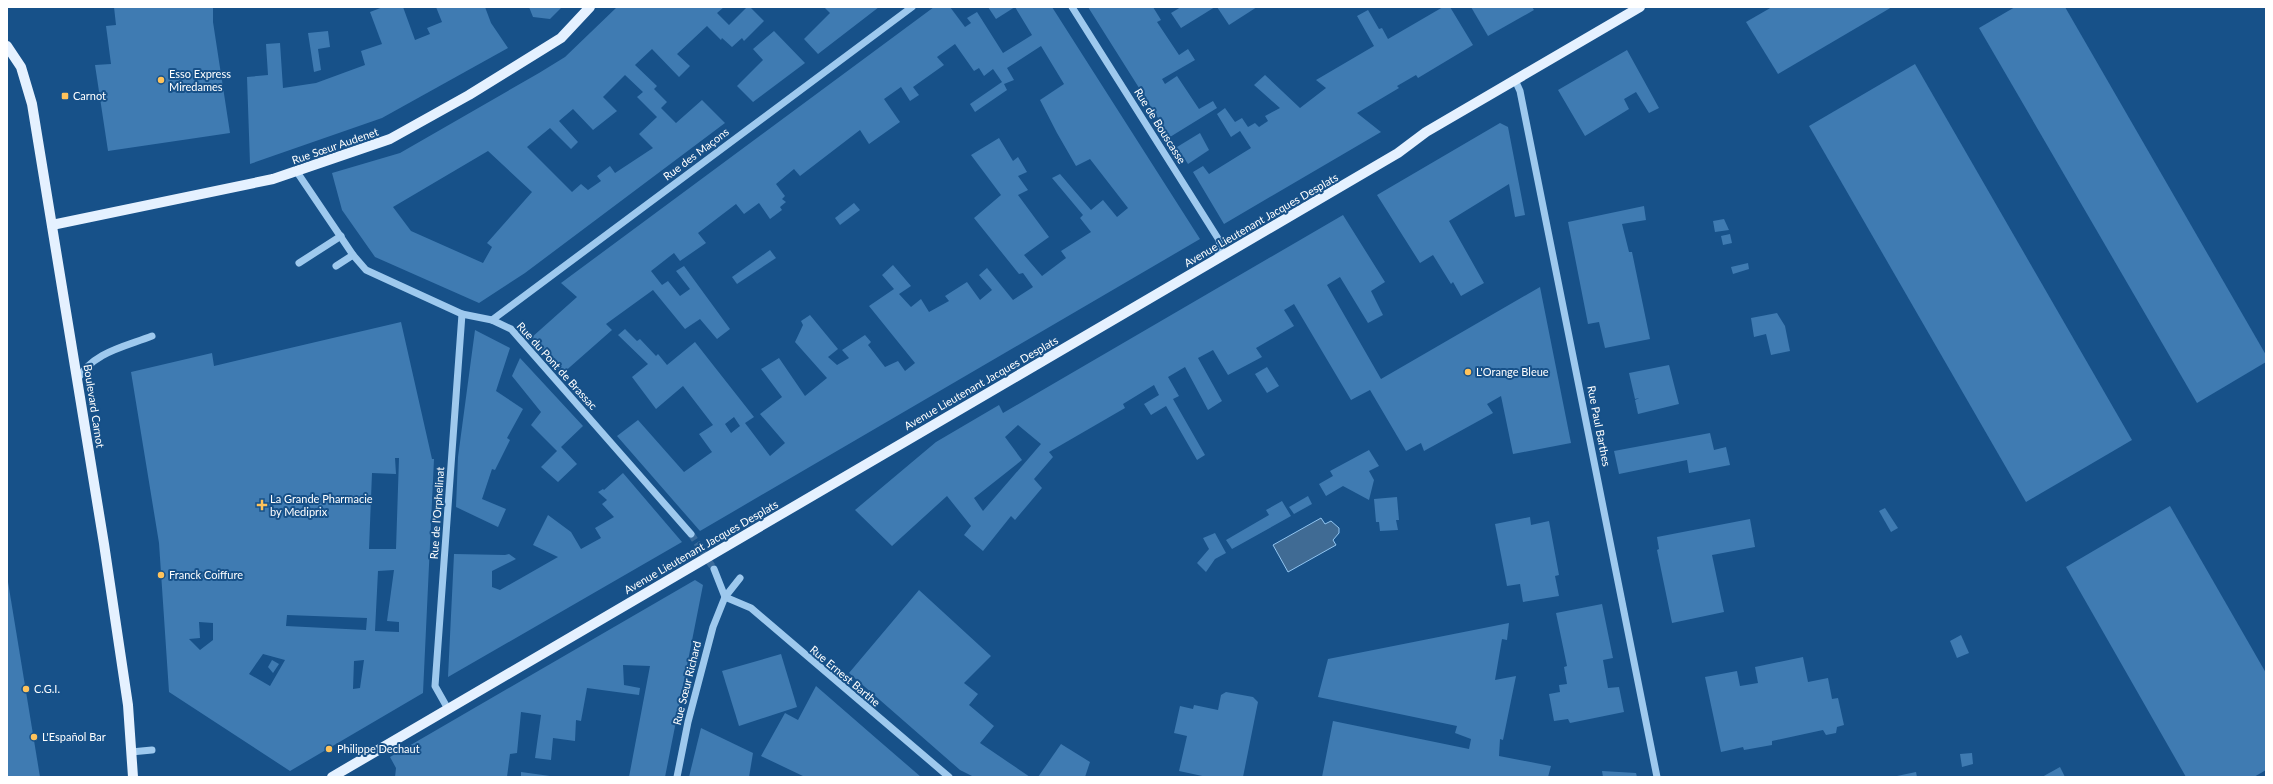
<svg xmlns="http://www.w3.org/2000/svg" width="2273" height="784" font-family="Lato,sans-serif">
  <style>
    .water { fill: #406b94; stroke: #91c5f1 }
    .building { fill: #3f7bb2; fill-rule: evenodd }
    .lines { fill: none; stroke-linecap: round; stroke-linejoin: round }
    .minor-tunnel { stroke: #3a6b9b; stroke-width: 7; stroke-dasharray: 7 3.5; stroke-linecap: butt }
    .minor { stroke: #9ec9ee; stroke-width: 7 }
    .major { stroke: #e5f1ff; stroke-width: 10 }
    .poi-dot { fill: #ffc35b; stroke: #175189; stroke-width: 1.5 }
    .labels { text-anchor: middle; stroke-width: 4; stroke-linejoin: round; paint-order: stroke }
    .poi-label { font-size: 11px; fill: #fff; stroke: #175189; text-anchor: start }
    .street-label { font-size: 11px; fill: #fff; stroke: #175189 }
  </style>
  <rect width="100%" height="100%" fill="#175189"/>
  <!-- water -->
  <polygon class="water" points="1321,518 1325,524 1331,521 1339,528 1339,533 1333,540 1336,545 1288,572 1273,545"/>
  <!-- building -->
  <g class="building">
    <polygon points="114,7 213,7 213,22 230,133 108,151 95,65 111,64 106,26 116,25"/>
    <polygon points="383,7 403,7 415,40 430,34 427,28 442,22 436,7 485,7 491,23 508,48 382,118 250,164 247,77 268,75 266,44 280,43 283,88 316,83 365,65 361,51 382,44 370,12"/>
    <polygon points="529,7 562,7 550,19 533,17"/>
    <path d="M617 7H724L717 13 729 25 747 7H750L764 21 744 41 742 38 732 47 722 38 721 40 707 26 677 54 690 66 679 77 652 49 635 65 657 86 654 89 667 102 661 108 676 123 702 100 725 123 525 273 479 303 375 257 342 210 332 173 400 153 539 73 565 57ZM625 75 643 92 637 97 657 117 639 134 653 148 615 173 610 166 597 176 601 181 588 190 581 184 572 192 527 147 550 128 571 149 578 142 559 121 573 109 593 130 617 111 603 97ZM488 151 532 192 487 243 492 247 483 263 411 231 393 207Z"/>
    <polygon points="824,7 879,7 818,54 804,39 830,13"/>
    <path d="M934 7H950L965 27 971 23 967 18 977 12 1003 53 1032 35 1015 7H1052L1200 239 700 531 617 436 638 420 684 472 712 452 699 434 713 425 683 386 656 409 632 377 648 364 618 335 625 329 637 341 640 339 656 356 658 354 667 365 695 342 754 417 745 423 770 456 785 443 760 414 782 397 761 369 779 358 805 396 827 378 795 342 803 325 801 321 810 315 838 349 828 357 837 365 849 358 842 350 865 335 871 342 868 345 885 367 898 361 905 371 915 363 869 306 894 289 882 275 893 265 911 286 899 294 911 307 921 299 929 312 949 301 945 296 967 282 980 300 992 290 979 275 987 268 1013 300 1033 287 1023 273 1019 274 974 218 1001 195 971 155 999 138 1013 161 1018 157 1027 172 1018 176 1028 190 1018 195 1049 237 1024 255 1042 276 1066 258 1061 251 1091 232 1080 218 1083 215 1052 178 1060 174 1091 210 1103 200 1117 217 1128 208 1090 159 1076 166 1057 133 1040 100 1064 84 1041 46 1007 68 1014 80 1004 84 1007 90 975 112 970 104 1002 82 993 69 984 76 979 68 974 71 955 44 937 57 944 65 913 87 919 95 910 101 901 87 884 99 900 122 869 144 860 130 800 176 794 169 776 184 785 196 782 199 786 202 780 207 782 210 770 219 759 203 744 214 736 204 698 233 706 243 680 261 674 253 651 271 662 285 668 281 680 296 690 289 676 271 684 266 730 329 717 339 700 319 685 329 653 290 606 324 612 330 562 374 531 338 577 297 561 283ZM734 417 740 426 731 433 725 424Z"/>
    <polygon points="988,7 1015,7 996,19"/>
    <polygon points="1088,7 1153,7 1161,20 1157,22 1179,55 1188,49 1195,60 1162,79 1165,84 1177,76 1199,109 1213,101 1217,108 1170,137"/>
    <polygon points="1181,7 1215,7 1181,28 1171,13"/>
    <polygon points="1217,7 1257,7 1229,25"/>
    <polygon points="1443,7 1450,7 1473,45 1418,78 1416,75 1397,86 1399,88 1357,113 1381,132 1224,224 1193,172 1203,166 1209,174 1251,148 1240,131 1231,137 1217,114 1225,108 1235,122 1242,118 1248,127 1255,123 1259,127 1268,121 1265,116 1280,108 1254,85 1265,75 1300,108 1326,88 1316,80 1374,46 1357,16 1368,10 1379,29 1382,28 1388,39"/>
    <polygon points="1471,7 1532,7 1534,10 1488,36"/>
    <polygon points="1772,7 1892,7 1778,74 1746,22"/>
    <polygon points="2015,7 2065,7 2266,355 2266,362 2197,403 1979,28"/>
    <polygon points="328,31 330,47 318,49 321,70 314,72 308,33"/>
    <polygon points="774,31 805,63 753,102 737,86 763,60 753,49"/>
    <polygon points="1627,50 1659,108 1649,113 1636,92 1624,99 1629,109 1585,136 1558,90"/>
    <polygon points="1915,64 2132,440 2026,502 1809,126"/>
    <polygon points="1500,123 1508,127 1525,215 1515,217 1509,184 1449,221 1484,283 1461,296 1453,282 1451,284 1433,255 1420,263 1377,195"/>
    <polygon points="1200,133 1209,150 1188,164 1177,147"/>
    <polygon points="854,203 860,210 840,225 835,218"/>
    <polygon points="1644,206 1646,220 1622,224 1629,252 1632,252 1650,339 1605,348 1599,322 1588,324 1568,222"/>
    <path d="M1343 215 1385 282 1371 291 1383 315 1368 323 1340 277 1327 285 1381 379 1540 287 1571 443 1513 454 1501 396 1487 404 1493 413 1424 451 1421 443 1406 451 1370 390 1351 400 1294 304 1284 310 1294 326 1256 348 1262 357 1228 375 1213 350 1198 358 1222 401 1208 410 1185 367 1168 377 1179 396 1173 399 1205 455 1197 460 1166 406 1151 415 1144 404 1159 395 1154 385 1123 404 1125 408 1049 452 1053 457 1034 479 1042 488 1015 520 1011 516 983 551 964 535 971 526 947 496 892 546 855 510 936 442 999 405 1003 413ZM1018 425 1041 444 983 511 974 498 1022 460 1005 437Z"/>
    <polygon points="1724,219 1729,230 1715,232 1713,221"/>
    <polygon points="1730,234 1732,243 1723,245 1721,236"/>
    <polygon points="770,250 776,258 737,284 732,277"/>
    <polygon points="1748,263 1749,269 1733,274 1731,267"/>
    <polygon points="1777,313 1785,326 1790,351 1771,355 1766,334 1754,337 1751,318"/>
    <path d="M401 322 432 459H434L423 693 290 771 169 692 159 543 131 372 212 353 214 366ZM395 458H399L396 549H369L372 473 396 474ZM394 570 387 621 399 622V632L375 631 378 571ZM287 615 367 618 366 630 286 626ZM199 622 213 623V640L200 650 189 639 200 638ZM263 654 285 660 270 686 249 674ZM364 660 360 688 353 689 354 661Z"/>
    <polygon points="475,330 510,348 496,391 523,409 507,438 510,440 495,470 492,469 482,499 506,509 498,527 456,507 458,457"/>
    <polygon points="520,358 583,426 561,447 577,464 558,482 541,467 557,451 531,425 541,412 512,376"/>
    <polygon points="1669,365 1679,404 1638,414 1635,400 1639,398 1635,399 1629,373"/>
    <polygon points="1267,367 1279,386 1267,393 1255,374"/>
    <polygon points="1710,433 1714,450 1726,447 1730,465 1689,473 1687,460 1619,474 1614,451"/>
    <polygon points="1369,450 1379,466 1369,471 1374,480 1369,500 1343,486 1326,496 1319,484 1333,476 1330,471"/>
    <polygon points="623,473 682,542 448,677 454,554 505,555 509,554 516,559 492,571 492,587 500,590 558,557 533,545 548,515 571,532 581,549 601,538 595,528 614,517 602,504 607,500 598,492 603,489 604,490"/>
    <polygon points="1308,496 1312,504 1294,514 1289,507"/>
    <polygon points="1397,497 1399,520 1396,520 1398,530 1380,531 1379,522 1376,522 1374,499"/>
    <polygon points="1282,501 1291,516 1232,549 1226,540 1269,515 1266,510"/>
    <polygon points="2170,506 2266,673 2266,770 2254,777 2186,777 2066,567"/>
    <polygon points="1885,508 1898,528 1891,532 1879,511"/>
    <polygon points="1530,517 1531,525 1549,521 1559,575 1555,576 1559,596 1523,602 1520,584 1507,586 1495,524"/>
    <polygon points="1750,519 1755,547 1712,555 1724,612 1672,623 1657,550 1659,549 1657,537"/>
    <polygon points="1215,533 1226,553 1215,559 1206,572 1197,563 1209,549 1203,538"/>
    <polygon points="695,580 703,585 665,777 629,777 650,666 623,665 624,685 640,688 639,695 587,688 581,721 576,720 575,741 553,738 551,760 535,758 541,715 521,712 517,753 510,754 507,777 395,777 396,768 390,757"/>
    <polygon points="7,582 8,582 40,777 7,777"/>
    <polygon points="919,590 991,656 964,683 978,694 969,705 994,726 980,743 1030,777 974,777 960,770 849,673"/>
    <polygon points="1602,604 1613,658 1603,660 1608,688 1619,687 1624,712 1570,723 1568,719 1554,721 1549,694 1560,692 1559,685 1567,684 1564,667 1567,666 1556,613"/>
    <polygon points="1509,623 1507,640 1502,639 1495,680 1516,676 1503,740 1500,739 1499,756 1551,766 1548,777 1322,777 1333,721 1469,749 1471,739 1455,733 1457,726 1318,697 1328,659"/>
    <polygon points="1961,635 1969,653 1957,658 1950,641"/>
    <polygon points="781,654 797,707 739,726 722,671"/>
    <polygon points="1803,657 1808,682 1828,678 1832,699 1838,698 1844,725 1837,727 1836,733 1826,735 1823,730 1772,741 1772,745 1744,750 1743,747 1721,752 1705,677 1737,671 1740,686 1758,683 1755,667"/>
    <polygon points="272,660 279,664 273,673 268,667"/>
    <polygon points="816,686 877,739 921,777 805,777 761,756 785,713 798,720"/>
    <polygon points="1226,692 1253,697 1258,702 1243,777 1207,777 1179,771 1187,736 1174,733 1180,706 1193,709 1194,705 1218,710 1221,695"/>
    <polygon points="701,728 753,753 749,777 689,777"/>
    <polygon points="1061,744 1090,762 1085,777 1038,777"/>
    <polygon points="1972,753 1973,764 1962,767 1960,754"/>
    <polygon points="2060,767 2065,777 2042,777"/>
    <polygon points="1602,771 1636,773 1637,777 1603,777"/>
    <polygon points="521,772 550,776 550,777 521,777"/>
    <polygon points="1916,772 1917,777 1897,777 1897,776"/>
  </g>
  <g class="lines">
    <!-- minor-tunnel -->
    <polyline class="minor-tunnel" points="691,534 714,569"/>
    <!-- minor -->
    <g class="minor">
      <polyline points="1072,7 1219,240 1221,250 1216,259"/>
      <polyline points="1515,80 1520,91 1657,777"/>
      <polyline points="297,172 353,255 366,270 462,314 492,320 511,329 691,534"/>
      <polyline points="299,263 341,236"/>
      <polyline points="336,266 353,255"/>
      <polyline points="492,320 912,7"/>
      <path d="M77 380C93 352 124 347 152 336"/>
      <polyline points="714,569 725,597"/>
      <polyline points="725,597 751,608 949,777"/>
      <polyline points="448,709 435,686 462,314"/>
      <polyline points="131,752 152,750"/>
      <polyline points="677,777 688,722 713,627 725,597 740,578"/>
    </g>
    <!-- major -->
    <g class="major">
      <polyline points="7,46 21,67 32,104 104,544 128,705 133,777"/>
      <polyline points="52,225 273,179 390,139 469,95 561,38 590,7"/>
      <polyline points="332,777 1398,153 1426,132 1640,7"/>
    </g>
  </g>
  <!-- markers -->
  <g class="poi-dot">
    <circle cx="161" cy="80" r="4"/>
    <rect x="61" y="92" width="8" height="8" rx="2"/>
    <circle cx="1468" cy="372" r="4"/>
    <path d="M260 499h4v4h4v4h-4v4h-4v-4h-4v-4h4z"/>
    <circle cx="161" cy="575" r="4"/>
    <circle cx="26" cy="689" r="4"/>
    <circle cx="34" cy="737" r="4"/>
    <circle cx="329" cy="749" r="4"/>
  </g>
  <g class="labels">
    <!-- poi labels -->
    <g class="poi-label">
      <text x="169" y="78">Esso Express<tspan x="169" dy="13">Miredames</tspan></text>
      <text x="73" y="100">Carnot</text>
      <text x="1476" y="376">L'Orange Bleue</text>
      <text x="270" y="503">La Grande Pharmacie<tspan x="270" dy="13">by Mediprix</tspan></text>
      <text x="169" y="579">Franck Coiffure</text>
      <text x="34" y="693">C.G.I.</text>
      <text x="42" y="741">L'Español Bar</text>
      <text x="337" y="753">Philippe Dechaut</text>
    </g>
    <!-- street labels -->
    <g class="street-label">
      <text transform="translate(1160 126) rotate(58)" y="4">Rue de Bouscasse</text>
      <text transform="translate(335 146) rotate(-19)" y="4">Rue Sœur Audenet</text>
      <text transform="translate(696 154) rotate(-37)" y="4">Rue des Maçons</text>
      <text transform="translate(1261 220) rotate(-30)" y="4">Avenue Lieutenant Jacques Desplats</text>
      <text transform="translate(557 366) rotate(48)" y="4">Rue du Pont de Brassac</text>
      <text transform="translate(981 383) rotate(-30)" y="4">Avenue Lieutenant Jacques Desplats</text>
      <text transform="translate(94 406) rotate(81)" y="4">Boulevard Carnot</text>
      <text transform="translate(1599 426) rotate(79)" y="4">Rue Paul Barthes</text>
      <text transform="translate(437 513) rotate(-86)" y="4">Rue de l'Orphelinat</text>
      <text transform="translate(701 547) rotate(-30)" y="4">Avenue Lieutenant Jacques Desplats</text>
      <text transform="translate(845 676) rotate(40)" y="4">Rue Ernest Barthe</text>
      <text transform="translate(687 683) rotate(-76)" y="4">Rue Sœur Richard</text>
    </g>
  </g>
  <!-- border -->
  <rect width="2273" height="784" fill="none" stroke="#ffffff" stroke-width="16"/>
</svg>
